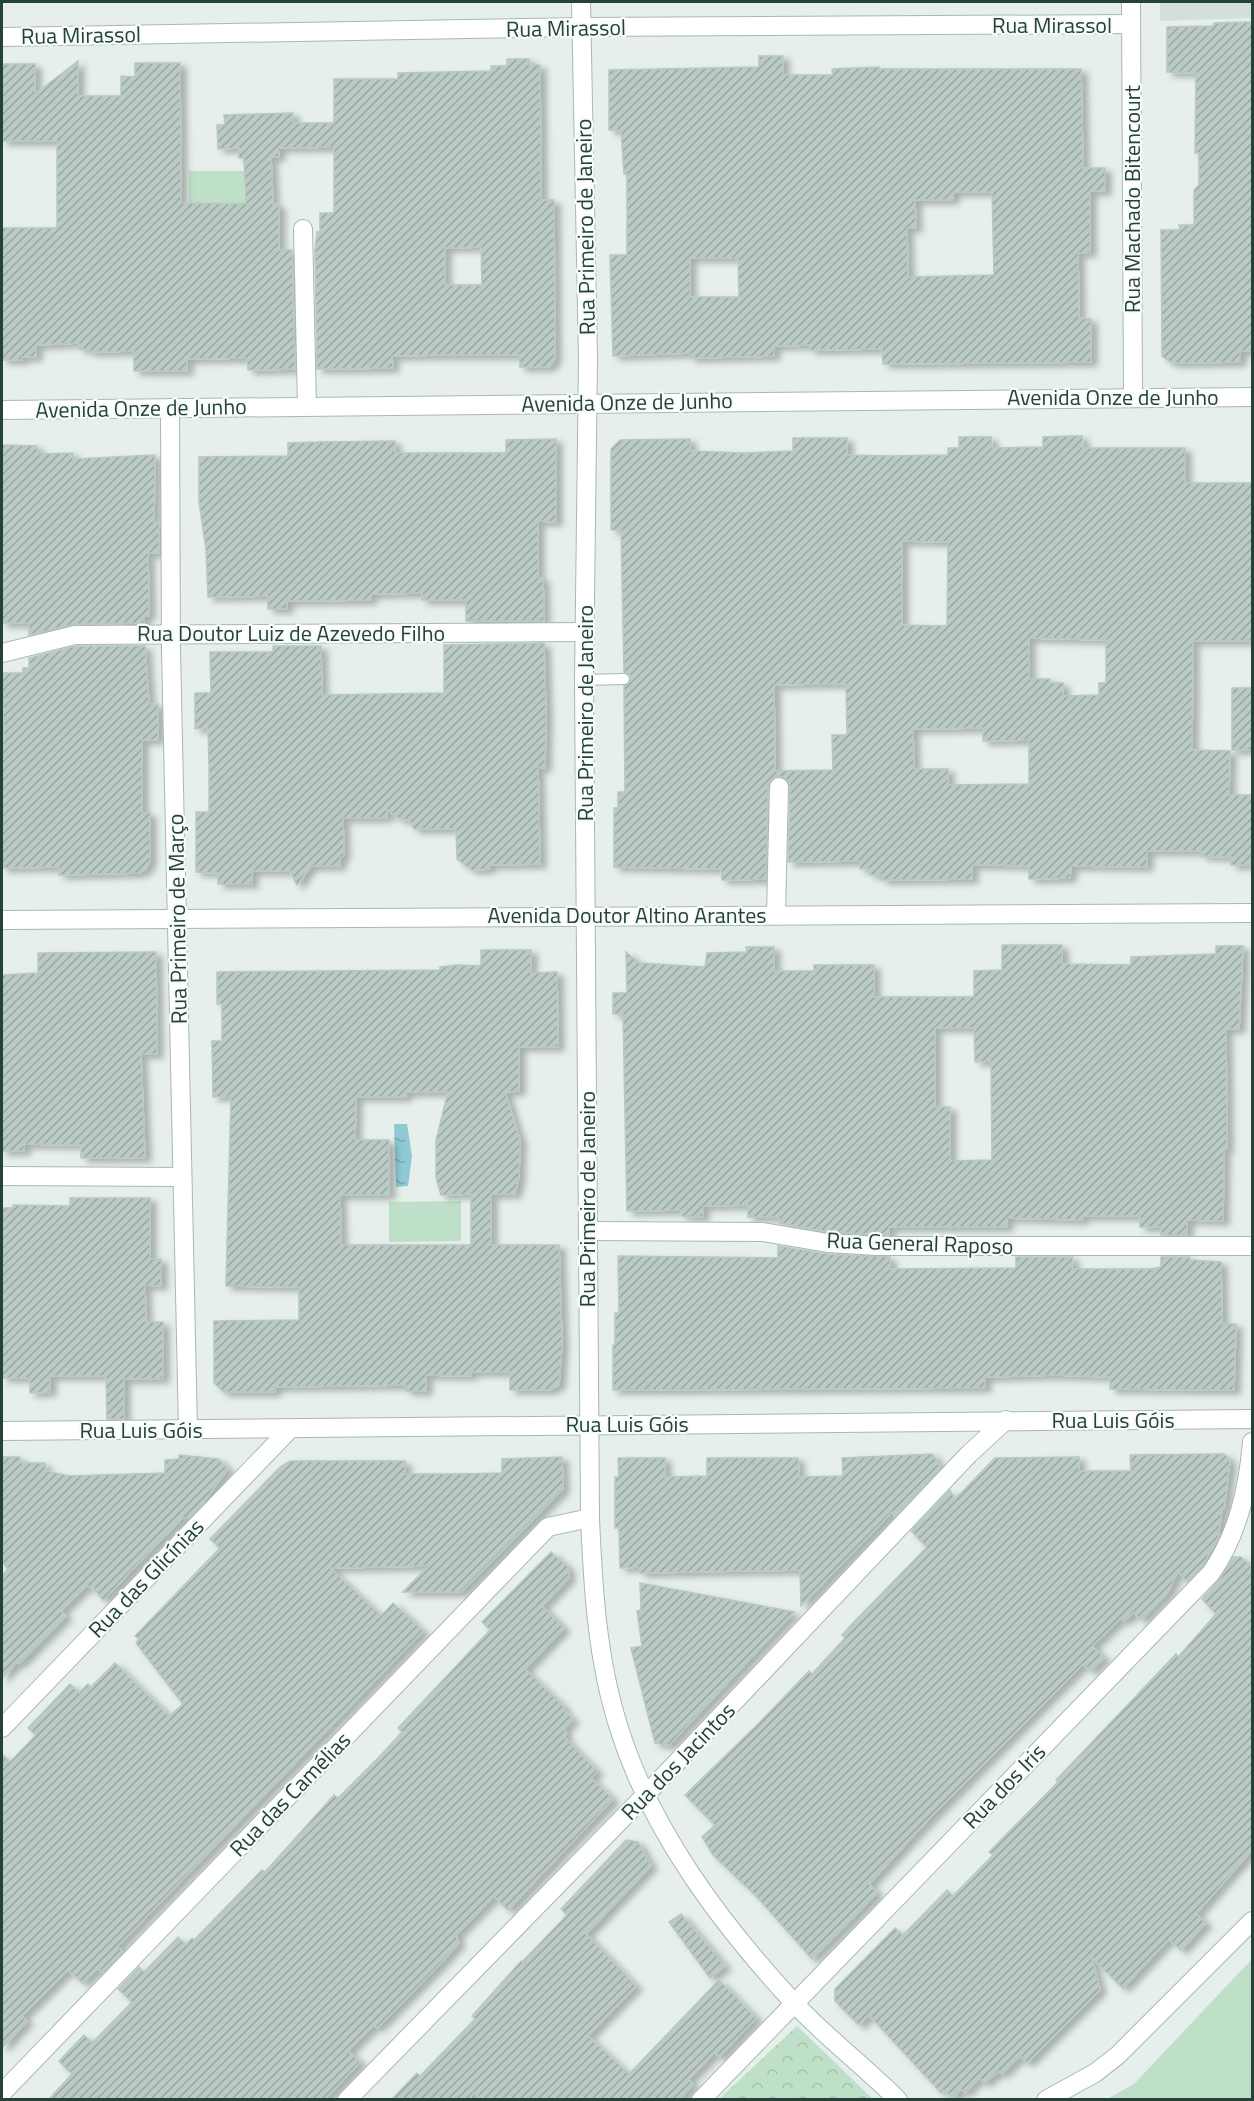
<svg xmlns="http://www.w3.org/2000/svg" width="1254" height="2101" font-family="'Titillium Web',sans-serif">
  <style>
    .built { fill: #d4dfda }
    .park { fill: url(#park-crowns) }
    .garden { fill: #bfe0c8 }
    .water { fill: url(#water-ripples) }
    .building { fill: url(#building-hatch); stroke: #b8c9c2; stroke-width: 1.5; fill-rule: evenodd; filter: url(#shadow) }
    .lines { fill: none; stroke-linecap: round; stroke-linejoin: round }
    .service-casing { stroke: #a8b8b2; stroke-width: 12 }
    .minor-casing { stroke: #a8b8b2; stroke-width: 20 }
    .tertiary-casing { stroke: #a8b8b2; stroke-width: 20 }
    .service { stroke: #fff; stroke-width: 10 }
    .minor { stroke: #fff; stroke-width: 18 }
    .tertiary { stroke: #fff; stroke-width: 18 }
    .labels { text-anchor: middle; stroke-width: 4.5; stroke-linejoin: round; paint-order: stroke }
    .street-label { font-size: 22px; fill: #24423a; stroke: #f7fbf9 }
  </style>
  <defs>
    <pattern id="park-crowns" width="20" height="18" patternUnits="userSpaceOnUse" patternTransform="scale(1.5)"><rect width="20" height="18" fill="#bfe0c8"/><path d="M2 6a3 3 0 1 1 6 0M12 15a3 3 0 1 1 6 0" fill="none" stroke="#a4c1ad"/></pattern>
    <pattern id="water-ripples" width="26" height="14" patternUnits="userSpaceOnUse" patternTransform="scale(1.5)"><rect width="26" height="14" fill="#8ec9d4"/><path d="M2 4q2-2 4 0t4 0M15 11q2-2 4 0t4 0" fill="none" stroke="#74a5ad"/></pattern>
    <pattern id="building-hatch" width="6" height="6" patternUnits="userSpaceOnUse" patternTransform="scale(1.5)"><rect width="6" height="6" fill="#bbcac4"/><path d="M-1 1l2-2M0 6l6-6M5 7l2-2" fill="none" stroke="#98a6a0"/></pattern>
    <filter id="shadow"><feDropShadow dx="6" dy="4" stdDeviation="3" flood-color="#0004"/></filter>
  </defs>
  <rect width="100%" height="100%" fill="#e6efeb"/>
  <!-- built -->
  <polygon class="built" points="1160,2 1252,2 1252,18 1160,21"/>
  <!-- park -->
  <polygon class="park" points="797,2026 873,2099 719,2099"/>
  <!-- garden -->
  <g class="garden">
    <polygon points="189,171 244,171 245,204 189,203"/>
    <polygon points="461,1201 461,1241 389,1242 389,1202"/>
    <polygon points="1252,1959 1252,2099 1107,2099 1134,2084"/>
  </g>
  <!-- water -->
  <polygon class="water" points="394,1124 407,1124 412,1156 408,1186 396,1187"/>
  <!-- building -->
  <g class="building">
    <polygon points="1252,22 1252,351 1240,351 1240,362 1172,363 1162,356 1161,230 1180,230 1179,225 1194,225 1194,190 1199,185 1199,153 1195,153 1196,73 1167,72 1167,27 1214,26 1214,23"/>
    <path d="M759 56H783V75H833L832 69 879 67V69H1081L1083 168H1105V191H1090V253H1078L1079 318 1091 319V362L883 364 882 349 810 350V345L774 346V356L690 358V353L613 356 610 255H627V174H624L621 130H609V70L759 67ZM954 192H992L994 275 908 277 907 228H916L915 200H952ZM690 258H738L739 297H690Z"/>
    <path d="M507 59H529V65H540L541 200H554L555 359 549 367H520V355H441L392 356 393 368 317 369 315 250 317 232H320V213H334V147L278 148 279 157H271L273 204 279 205V250H292L295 369 248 370 247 358 187 359V371H134V351L90 352V349H79V343L36 345V357H22V360H2V228H57V141H2V64H35V94L78 61V96H121V76L135 77V63H180L181 203 246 204 244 158H239V148L218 149 217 125H225L224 115 293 113V123H334V79H398V73L491 71V66H507ZM481 247 482 285H445V248Z"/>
    <path d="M1072 436H1082L1083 448H1185V483H1252V641H1193L1192 750 1230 751 1229 795H1252V865H1231V857L1201 856V851H1147V867L1071 866 1070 878 1029 879V866L997 865H972V879L891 880H882V875H870V869H860V861L788 862 790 787 785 778 779 776 770 781 768 787 766 879 722 880 721 869 614 867V808H618V792H625L624 686 631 679 630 675 624 672 621 530H611V449L620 440 690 439V451L744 453 793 451V438H847V455L890 456 948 455V448H959V437H991L992 448 1043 447V437ZM902 541 948 542 947 626 902 625ZM1029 638 1106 640V683H1099V695L1063 696V683H1050V679H1029ZM815 684H846L847 735H832L833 770 775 771 774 685ZM983 728V741L1029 740V784L948 785V769H914L913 729Z"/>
    <polygon points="556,439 556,522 538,521 538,578 543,578 544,621 466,621 466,600 422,600 422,593 371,594 371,600 287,601 287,609 268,609 268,596 208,597 206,549 199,502 199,457 288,456 288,443 317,442 395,441 395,453 506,453 506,440"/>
    <polygon points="2,445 37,446 37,454 73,453 73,459 155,455 154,523 159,522 159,553 148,553 149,616 144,616 144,623 75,624 29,635 29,623 2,623"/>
    <polygon points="544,643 546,717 545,768 538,767 540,864 489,865 489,869 472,870 457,859 456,829 414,829 409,820 400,819 387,810 387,818 343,818 344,855 340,858 340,866 311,866 297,885 290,871 252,871 252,884 218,884 218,873 196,872 196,812 209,812 209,769 208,728 195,729 195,693 211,693 210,652 273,652 273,646 321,646 322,695 444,693 444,645"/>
    <polygon points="76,646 145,646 149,704 158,704 158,740 142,740 142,813 150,813 150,861 146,869 139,873 59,875 59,867 2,868 2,742 4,742 2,673 23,673 23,668 29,668 29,658"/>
    <rect x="1232" y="688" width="20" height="62"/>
    <path d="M1002 945H1062V964L1131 965V957L1216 954V946H1243L1239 1029H1226L1227 1149H1224L1223 1221 1187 1220V1235H1161V1227H1140V1216H1083L1082 1220 1007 1218V1227H889V1235H877L829 1232 779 1223V1217H748V1205L703 1206V1217L682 1216 681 1210 627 1211 623 1014H613V993H627L626 952 639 963 705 967 707 953 747 952 746 947H774V971H814V965H874V997H974V971L1002 970ZM935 1028H974L975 1062 991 1061 992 1160 950 1161V1107H935Z"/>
    <path d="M481 950H531V973L557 972 558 1047H519V1091L505 1092 520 1140 519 1177 515 1194H491V1245H559L562 1344 559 1385 549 1390H510V1372H471V1376L426 1375V1391H406V1385L275 1387V1392H224L214 1383V1321L299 1320V1287L226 1286 231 1096 213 1097 212 1041H222V1004H217V972L440 970V967L456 965 481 966ZM406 1092H448L436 1140V1177L441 1195 471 1194V1245H341L340 1195H389V1140H355L356 1097H406Z"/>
    <polygon points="156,952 157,1054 141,1054 145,1158 81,1158 81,1145 24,1144 24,1151 2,1151 2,975 38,973 38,953"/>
    <polygon points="70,1198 150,1198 150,1259 161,1259 161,1286 145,1285 146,1322 163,1322 163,1379 124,1379 124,1419 107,1419 106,1376 50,1376 50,1392 30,1393 30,1378 2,1378 2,1208 13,1208 13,1205 70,1206"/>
    <polygon points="778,1246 827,1254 890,1257 890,1269 1016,1268 1016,1257 1073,1257 1072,1269 1152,1269 1161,1267 1161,1257 1190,1257 1190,1260 1221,1262 1222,1324 1236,1324 1234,1390 1110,1389 1110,1377 1057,1375 985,1377 985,1388 613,1390 613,1345 615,1345 615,1313 619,1313 618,1256 778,1258"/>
    <polygon points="933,1454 940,1468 895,1516 892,1512 801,1606 800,1570 640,1573 640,1567 620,1568 619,1528 615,1528 615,1477 619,1477 618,1458 665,1458 665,1477 707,1476 707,1458 798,1458 799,1477 843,1476 842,1458"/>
    <polygon points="1224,1454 1230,1460 1224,1509 1222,1509 1218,1538 1202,1566 1187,1582 1178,1571 1168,1592 1141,1620 1134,1612 1124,1621 1121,1618 1092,1646 1104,1658 1091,1671 1083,1664 928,1820 869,1884 877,1893 812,1959 757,1897 713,1855 702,1837 715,1825 685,1795 759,1723 809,1671 812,1674 845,1638 842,1635 849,1627 927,1547 911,1531 950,1490 955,1499 995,1458 1079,1457 1079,1471 1131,1471 1130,1455"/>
    <polygon points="179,1455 218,1459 228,1469 199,1508 189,1518 182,1518 103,1600 93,1587 92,1589 87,1585 61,1611 66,1616 19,1664 17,1662 2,1678 2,1575 8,1569 2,1562 2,1457 20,1457 20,1463 45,1463 46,1471 69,1476 165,1473 165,1460 179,1459"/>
    <polygon points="562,1457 563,1489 461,1592 403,1592 428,1566 330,1568 381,1616 393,1603 423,1631 117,1947 123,1952 103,1973 98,1968 83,1983 68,1970 22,2016 27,2021 2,2048 2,1754 10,1762 36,1735 28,1728 70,1684 79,1693 88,1684 91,1687 115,1663 169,1716 183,1704 136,1643 139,1639 135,1636 220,1548 210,1539 280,1467 290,1461 405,1461 405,1474 458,1474 502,1473 502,1459"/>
    <polygon points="551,1552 568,1567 569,1578 542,1606 564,1628 525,1669 565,1708 563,1710 573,1719 563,1730 567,1733 564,1737 597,1771 591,1778 613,1799 508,1910 494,1896 456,1935 459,1943 439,1965 377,2028 374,2025 348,2051 360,2062 324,2100 48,2100 72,2074 59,2061 84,2035 92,2043 132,2002 118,1989 139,1967 144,1972 178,1937 186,1945 192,1938 194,1940 262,1870 265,1872 334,1795 338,1798 379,1757 402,1732 398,1728 490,1630 482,1622"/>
    <polygon points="1233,1557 1241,1557 1252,1568 1252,1850 1196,1914 1206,1923 1181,1950 1169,1939 1123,1988 1092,1958 1100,1990 1027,2063 1020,2056 1002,2074 999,2071 984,2083 979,2078 965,2093 961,2089 953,2098 944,2090 941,2093 869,2015 859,2025 835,2001 835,1989 895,1928 903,1935 947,1890 953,1896 993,1855 989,1852 1058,1782 1056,1780 1176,1654 1178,1657 1216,1614 1202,1599 1220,1579"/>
    <polygon points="640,1583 794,1612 669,1745 655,1743 631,1648 642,1646 637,1611 641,1610"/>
    <polygon points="626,1840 638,1842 651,1866 586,1934 636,1986 588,2036 629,2074 719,1980 756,2018 719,2057 715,2052 688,2080 693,2084 679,2100 482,2100 474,2092 468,2100 391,2100 417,2073 420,2076 475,2019 472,2016 521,1961 522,1962 567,1915 561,1909"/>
    <polygon points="681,1914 725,1966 710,1978 669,1922"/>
  </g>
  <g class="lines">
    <defs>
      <polyline id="service" points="584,680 624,679"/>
      <g id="minor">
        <path d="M581 2 588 359 584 680 590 1518C593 1588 597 1658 618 1725 650 1830 721 1924 795 2004 827 2038 865 2067 898 2100"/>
        <polyline points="1131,2 1133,397"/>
        <polyline points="2,37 581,27 1131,24"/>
        <polyline points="303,229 307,406"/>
        <polyline points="170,408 171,650 188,1430"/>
        <polyline points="2,410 1252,397"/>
        <polyline points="2,653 75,635 584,632"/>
        <polyline points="776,914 779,787"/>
        <polyline points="2,1176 182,1177"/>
        <polyline points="588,1231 763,1232 828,1243 877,1246 1252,1246"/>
        <polyline points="2,1728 290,1429"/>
        <polyline points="2,2093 548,1527 590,1518"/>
        <polyline points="347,2100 659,1781 969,1454 1006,1420"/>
        <path d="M701 2100 1211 1573C1238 1534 1248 1489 1252 1442"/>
        <polyline points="1046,2100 1095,2073 1118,2055 1252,1921"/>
      </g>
      <g id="tertiary">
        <polyline points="2,920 1252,913"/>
        <polyline points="2,1431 1252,1419"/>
      </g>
    </defs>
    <!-- service casing -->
    <use href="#service" class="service-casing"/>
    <!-- minor casing -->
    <use href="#minor" class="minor-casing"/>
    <!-- tertiary casing -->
    <use href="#tertiary" class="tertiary-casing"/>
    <!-- service -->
    <use href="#service" class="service"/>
    <!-- minor -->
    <use href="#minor" class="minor"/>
    <!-- tertiary -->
    <use href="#tertiary" class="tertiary"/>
  </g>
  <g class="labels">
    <!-- street labels -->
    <g class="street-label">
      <text x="1052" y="33">Rua Mirassol</text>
      <text transform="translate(566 28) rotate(-1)" y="8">Rua Mirassol</text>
      <text transform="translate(81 35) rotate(-1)" y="8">Rua Mirassol</text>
      <text transform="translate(1132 199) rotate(-90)" y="8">Rua Machado Bitencourt</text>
      <text transform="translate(585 227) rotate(-91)" y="8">Rua Primeiro de Janeiro</text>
      <text x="1113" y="405">Avenida Onze de Junho</text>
      <text transform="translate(627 402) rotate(-1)" y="8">Avenida Onze de Junho</text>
      <text transform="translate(141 408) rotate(-1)" y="8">Avenida Onze de Junho</text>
      <text x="291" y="641">Rua Doutor Luiz de Azevedo Filho</text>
      <text transform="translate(585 713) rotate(-90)" y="8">Rua Primeiro de Janeiro</text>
      <text x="627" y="923">Avenida Doutor Altino Arantes</text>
      <text transform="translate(177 919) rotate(-91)" y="8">Rua Primeiro de Março</text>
      <text transform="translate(587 1199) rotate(-90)" y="8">Rua Primeiro de Janeiro</text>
      <text transform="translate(920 1243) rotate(2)" y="8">Rua General Raposo</text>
      <text x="1113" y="1428">Rua Luis Góis</text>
      <text x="627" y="1432">Rua Luis Góis</text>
      <text x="141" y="1438">Rua Luis Góis</text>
      <text transform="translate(146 1578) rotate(-46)" y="8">Rua das Glicínias</text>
      <text transform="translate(678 1761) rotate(-46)" y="8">Rua dos Jacintos</text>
      <text transform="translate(1004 1786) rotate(-46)" y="8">Rua dos Iris</text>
      <text transform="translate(290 1794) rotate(-46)" y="8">Rua das Camélias</text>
    </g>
  </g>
  <!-- border -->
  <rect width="1254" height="2101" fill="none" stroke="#24423a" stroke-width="6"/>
</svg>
